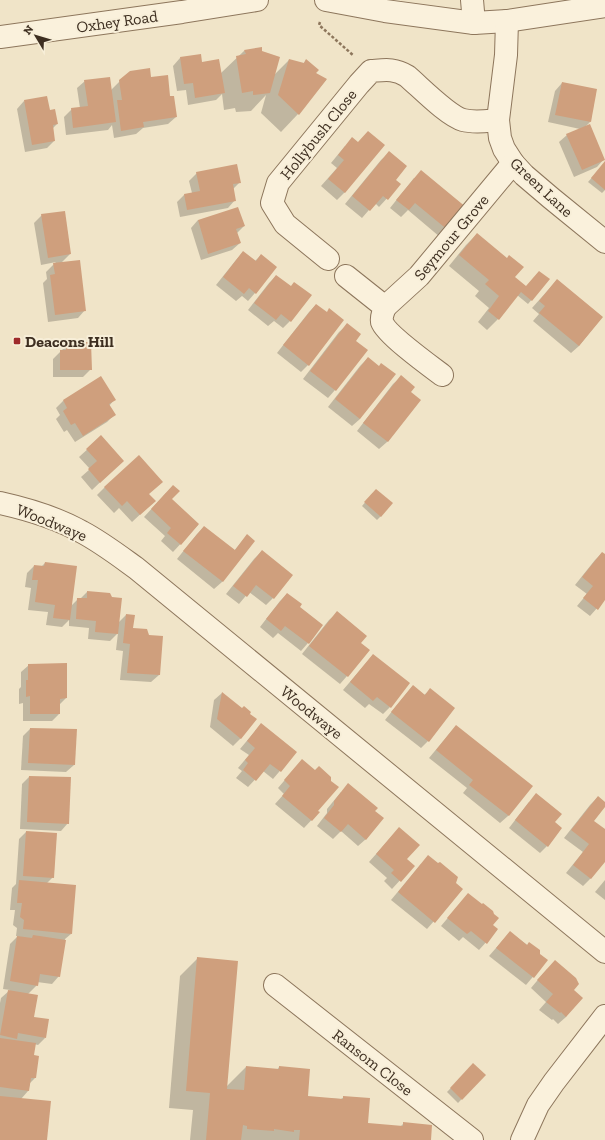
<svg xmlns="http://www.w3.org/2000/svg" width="605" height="1140" font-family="'Zilla Slab',serif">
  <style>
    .shadow { fill: #0003 }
    .building { fill: #cf9f7d }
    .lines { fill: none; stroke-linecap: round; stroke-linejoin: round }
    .minor-casing { stroke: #8d765c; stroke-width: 24 }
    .path { stroke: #8d765c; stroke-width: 2.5; stroke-dasharray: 3 2; stroke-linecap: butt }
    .minor { stroke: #faf1dc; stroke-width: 22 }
    .poi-dot { fill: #9e2a2b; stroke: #f7eed8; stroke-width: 1.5 }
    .labels { text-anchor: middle; stroke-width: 4; stroke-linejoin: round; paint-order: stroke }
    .street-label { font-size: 16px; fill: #3d2e20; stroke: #f7eed8 }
    .poi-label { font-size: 16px; font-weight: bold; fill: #3d2e20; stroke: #f7eed8; text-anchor: start }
  </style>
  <rect width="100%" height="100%" fill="#f0e4c8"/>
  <!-- shadow -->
  <g class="shadow">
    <polygon points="261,48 261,52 274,75 289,60 303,64 306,60 315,73 326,80 298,114 281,132 261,113 266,95 251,111 236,112 235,108 224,110 222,94 216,100 188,105 186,90 177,91 173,66 180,58 200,55 201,63 221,73 244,51"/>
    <polygon points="150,78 170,97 176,117 168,124 143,128 136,134 114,138 112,125 108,130 66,135 64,117 72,109 80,108 77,88 85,81 111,90 120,81"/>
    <polygon points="562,83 596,90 590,122 585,127 604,159 597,167 574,177 559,142 567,135 580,129 548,122 555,91"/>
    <polygon points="24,101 49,112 57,124 52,129 54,141 47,148 25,152 17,109"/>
    <polygon points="345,146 345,192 337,200 321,186 337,168 331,163"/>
    <polygon points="389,153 394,180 400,184 379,207 375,203 362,218 345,204 381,160"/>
    <polygon points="605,164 605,190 602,193 588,182 601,167"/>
    <polygon points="197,173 240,182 233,189 235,200 228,208 180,217 177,202 184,195 192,193 189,181"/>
    <polygon points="414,178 466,208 440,237 408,210 401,217 390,208"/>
    <polygon points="42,215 70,254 61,263 85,310 78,318 48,322 43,283 47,279 46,272 56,262 41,265 34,223"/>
    <polygon points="198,220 244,226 237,233 240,243 232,250 201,260 191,228"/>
    <polygon points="477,234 514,277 526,288 548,280 528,304 517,295 498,319 487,330 478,322 489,308 475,296 479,291 449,266 466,245"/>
    <polygon points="243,252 255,261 261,255 255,293 248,301 242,296 236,301 216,285 236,260"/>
    <polygon points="276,276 290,287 290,321 283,328 274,321 268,326 248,310 269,283"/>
    <polygon points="557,280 602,317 579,346 571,353 533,321 539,314 532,308"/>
    <polygon points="316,305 308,365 301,372 277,353 309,312"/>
    <polygon points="347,325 354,341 366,350 335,390 328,398 303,379 339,332"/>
    <polygon points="75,343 91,369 83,377 53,377 53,359 66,346 72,346"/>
    <polygon points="368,358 360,419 352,426 328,407 360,366"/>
    <polygon points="401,377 409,393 419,400 387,442 379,449 357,431 393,384"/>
    <polygon points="100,378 114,400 109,406 114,415 107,422 75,442 67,430 64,432 56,419 60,415 56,408 63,401"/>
    <polygon points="101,437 115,468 92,490 81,477 90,469 79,457"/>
    <polygon points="105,487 148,494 147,508 132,522 119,508 114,513 97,495"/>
    <polygon points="166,493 170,500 198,525 173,552 161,541 165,536 144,517"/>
    <polygon points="373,493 381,516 377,520 362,506"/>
    <polygon points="204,527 234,551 247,535 254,541 222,582 214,589 177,559 197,534"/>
    <polygon points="262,551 273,598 266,605 249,592 239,604 226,594 254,559"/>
    <polygon points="602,553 605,555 605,599 590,616 577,606 587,594 575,585 595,560"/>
    <polygon points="45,563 71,606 78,599 80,599 87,592 118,623 126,615 132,629 149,636 162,637 159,675 151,682 120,680 123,651 116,650 118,633 110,641 88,639 89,628 69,626 69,620 62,627 46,625 48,612 28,610 31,588 25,587 27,573 34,566 41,567"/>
    <polygon points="287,594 299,607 322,625 308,643 301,651 278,633 273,638 260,627 280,601"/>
    <polygon points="337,613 360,644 347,676 340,684 302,654 329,620"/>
    <polygon points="373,655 390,707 383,714 369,704 365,708 343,690 366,663"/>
    <polygon points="29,665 66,698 59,705 59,714 52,721 23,721 23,703 19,704 19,689 21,687 21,672"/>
    <polygon points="413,686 424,695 430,690 428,741 421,748 385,720 406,694"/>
    <polygon points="222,693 241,709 241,738 233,746 210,727 214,700"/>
    <polygon points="261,724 296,752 273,779 263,771 248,787 236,778 242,771 238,768 249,755 240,749"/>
    <polygon points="456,726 531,786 508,816 500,823 463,793 467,788 429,758 449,734"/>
    <polygon points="30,729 74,765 66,772 21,770 23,736"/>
    <polygon points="295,768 318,813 304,828 275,804 284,794 278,788"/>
    <polygon points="29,777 68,823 61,831 20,829 22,784"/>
    <polygon points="341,792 373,811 366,839 358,846 341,831 333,839 317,826 327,813 327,809"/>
    <polygon points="598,797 605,803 605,806 593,821 605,831 605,860 590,879 583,886 566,873 583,852 564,838 590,805"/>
    <polygon points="529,802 547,846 540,853 509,828"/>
    <polygon points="26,832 53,877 47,883 71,934 65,939 59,976 52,984 37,982 37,985 28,994 33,1017 45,1038 38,1045 34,1044 33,1056 35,1078 30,1083 28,1091 21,1099 46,1140 0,1140 0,1003 1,998 10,990 3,989 10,944 18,936 16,936 17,928 13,925 15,910 10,910 12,888 16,884 19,839"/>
    <polygon points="392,836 405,859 413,866 392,889 384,881 387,878 369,862"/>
    <polygon points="421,864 455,883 462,889 427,929 391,900"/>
    <polygon points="605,880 605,900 595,892"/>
    <polygon points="468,894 491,925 497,930 479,950 463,937 459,941 441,926"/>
    <polygon points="510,932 547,960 526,985 489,956"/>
    <polygon points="198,958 226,1087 246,1067 277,1070 279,1067 307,1097 341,1099 344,1097 367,1124 400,1127 404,1123 430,1140 190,1140 193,1110 169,1108 180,976"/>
    <polygon points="547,969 573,991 566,1017 558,1024 553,1019 552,1020 539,1010 546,1002 531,988"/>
    <polygon points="473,1065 484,1075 458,1103 447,1092"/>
  </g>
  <!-- building -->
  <g class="building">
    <polygon points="262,47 262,51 280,57 270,93 253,95 253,91 242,93 236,56 246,54 244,50"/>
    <polygon points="201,54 202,62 219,59 225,93 195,98 193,83 184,84 180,57"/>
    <polygon points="289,59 304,63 306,59 319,70 316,73 327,79 299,115 278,95"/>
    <polygon points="150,68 151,77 168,75 170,96 174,96 177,117 143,122 144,127 121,131 117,100 122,100 119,80 130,71"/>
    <polygon points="110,77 116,122 73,128 71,108 88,106 84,80"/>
    <polygon points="562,82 597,89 591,122 555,115"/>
    <polygon points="47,96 50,110 55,109 58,124 53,125 55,141 32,145 24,100"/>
    <polygon points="590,124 605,160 582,170 566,134"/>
    <polygon points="368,131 385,145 345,193 328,179 344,160 338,155 352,137 358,142"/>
    <polygon points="389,151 407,166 396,180 401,184 388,200 383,196 370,211 352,196"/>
    <polygon points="605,161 605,190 591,178"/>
    <polygon points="237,164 241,183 233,184 236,201 187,210 184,194 200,191 196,172"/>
    <polygon points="421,170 467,208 449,231 415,203 409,210 396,200"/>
    <polygon points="238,207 245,226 236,229 241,243 208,254 198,220"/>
    <polygon points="65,211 71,254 48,258 41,214"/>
    <polygon points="477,233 507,258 509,255 524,267 515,277 526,286 539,271 550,279 532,301 521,292 499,320 488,311 499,296 485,284 489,280 459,255"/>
    <polygon points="243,251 256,261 261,254 277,267 256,294 249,288 244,294 223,277"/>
    <polygon points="80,260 86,311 55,315 50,275 55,274 53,263"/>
    <polygon points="276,275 291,286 294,282 312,295 291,322 281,314 276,320 254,303"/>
    <polygon points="557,279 603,317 579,346 539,313 545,306 539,301"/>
    <polygon points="316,304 327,312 329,308 344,320 309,366 283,345"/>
    <polygon points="347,323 361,334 356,341 368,350 336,391 310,371"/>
    <polygon points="75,342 91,342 92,370 60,370 60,350 66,350 66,345 74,345"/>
    <polygon points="368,357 379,366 381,363 396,374 360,419 335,399"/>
    <polygon points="401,375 415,387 411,392 421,400 388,442 363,423"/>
    <polygon points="101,376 116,400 109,404 116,415 83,436 75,423 71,425 63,411 67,408 63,400"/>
    <polygon points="101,435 124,461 100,483 88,469 97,461 86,449"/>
    <polygon points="139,455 163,482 149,494 156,501 140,515 127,501 122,506 104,487"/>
    <polygon points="173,485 180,491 172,499 199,524 181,545 167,533 171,528 151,509"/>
    <polygon points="376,489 393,503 381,517 364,502"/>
    <polygon points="204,526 235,550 247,534 255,541 223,582 183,551"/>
    <polygon points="262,550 293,575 274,599 256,585 247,597 233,586"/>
    <polygon points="602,552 605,554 605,600 598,610 583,598 593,586 582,577"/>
    <polygon points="45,562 77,566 70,620 53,618 55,605 35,602 38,580 32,580 34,565 44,566"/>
    <polygon points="87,591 110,593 112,597 122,598 118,634 95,632 96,621 76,619 77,598 87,598"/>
    <polygon points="287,593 302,604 300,607 323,625 309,644 285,626 281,631 266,619"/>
    <polygon points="337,611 367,636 361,643 370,650 348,677 309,646"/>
    <polygon points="126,614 135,615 133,628 147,629 149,635 163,636 160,675 127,673 130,644 123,643"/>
    <polygon points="373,654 410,683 391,708 377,697 373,701 350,682"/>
    <polygon points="67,663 67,698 60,699 60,714 30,714 30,696 26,697 26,680 28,680 28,664"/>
    <polygon points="413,685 425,695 430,688 455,708 429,742 391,712"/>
    <polygon points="222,692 242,708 244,706 251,712 250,714 257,719 241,739 217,719"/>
    <polygon points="261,723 297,752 281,772 270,764 256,781 243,770 248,763 245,760 255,748 247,741"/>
    <polygon points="456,725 533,786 509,816 469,785 473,780 436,750"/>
    <polygon points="30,728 77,729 75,765 28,763"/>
    <polygon points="302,759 315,770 319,766 331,777 331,781 339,787 318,811 320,812 312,821 282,796 290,786 284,780"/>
    <polygon points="29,776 71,777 69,824 27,822"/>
    <polygon points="348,783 378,808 375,811 384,818 366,840 348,824 341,832 324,818 334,805 334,801"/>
    <polygon points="536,793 562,814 555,822 562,828 548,847 515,820"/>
    <polygon points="598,796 605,802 605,807 594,821 605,829 605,862 591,879 573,865 589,844 571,830"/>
    <polygon points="399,827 420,845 407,859 415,866 401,882 391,873 394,870 376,854"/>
    <polygon points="26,831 57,833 54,878 23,876"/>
    <polygon points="428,855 438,863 440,862 458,877 456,883 463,889 435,923 398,892"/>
    <polygon points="19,880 76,885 72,934 23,929 24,920 20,917 22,903 17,903"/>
    <polygon points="468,893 482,904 483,903 493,911 494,914 499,918 493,925 498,929 487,944 471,931 467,934 447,918"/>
    <polygon points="510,931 527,945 529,942 540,950 540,954 548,960 534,978 496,948"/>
    <polygon points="33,935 66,940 60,977 40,974 38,986 10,981 17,936 32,938"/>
    <polygon points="197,957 238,961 227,1089 244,1090 246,1066 279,1069 279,1066 310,1069 308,1096 343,1099 343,1096 370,1098 368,1123 403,1126 403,1122 432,1125 431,1140 299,1140 300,1130 294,1130 294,1132 274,1129 274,1131 247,1129 247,1126 243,1125 241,1140 206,1140 210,1093 186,1091"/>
    <polygon points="555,960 576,978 579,984 574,990 583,998 566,1017 561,1012 560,1013 546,1002 553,994 537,980"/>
    <polygon points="8,990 38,995 34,1017 49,1019 46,1038 18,1033 17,1039 0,1035"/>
    <polygon points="0,1038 36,1043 34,1055 39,1056 36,1078 31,1078 29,1091 0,1087"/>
    <polygon points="473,1063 486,1075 462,1100 450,1088"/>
    <polygon points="0,1096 51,1101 47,1140 0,1140"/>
  </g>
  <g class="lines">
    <defs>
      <g id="minor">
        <polyline points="326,0 385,11 474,23 507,21 605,6"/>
        <polyline points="472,0 474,23"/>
        <polyline points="507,21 506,55 498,120 500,138 504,149 513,163 524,175 551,198 605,242"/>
        <polyline points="0,37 182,12 257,0"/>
        <path d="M328 259 285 224 272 203 278 183 359 84 371 71C385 70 394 68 407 76 420 87 448 116 463 120 475 123 486 121 498 120"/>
        <path d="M346 276 385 307C383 312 381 317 382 322 386 334 430 366 442 375"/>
        <polyline points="385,307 419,276 513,163"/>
        <path d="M0 503C27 509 57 518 82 532 101 542 118 555 136 568L605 952"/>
        <polyline points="275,985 472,1140"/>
        <polyline points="522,1140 538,1105 554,1082 605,1016"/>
      </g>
    </defs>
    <!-- minor casing -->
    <use href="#minor" class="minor-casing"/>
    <!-- path -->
    <polyline class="path" points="320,22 319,25 354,56"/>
    <!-- minor -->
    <use href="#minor" class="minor"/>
  </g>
  <!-- markers -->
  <rect class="poi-dot" x="13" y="337" width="8" height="8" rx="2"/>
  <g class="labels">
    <!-- street labels -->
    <g class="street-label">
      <text transform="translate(117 21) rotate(-8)" y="6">Oxhey Road</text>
      <text transform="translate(318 134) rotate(-51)" y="6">Hollybush Close</text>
      <text transform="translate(542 187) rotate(43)" y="6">Green Lane</text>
      <text transform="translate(451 237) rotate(-50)" y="6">Seymour Grove</text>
      <text transform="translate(52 522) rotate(22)" y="6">Woodwaye</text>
      <text transform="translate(312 712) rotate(39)" y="6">Woodwaye</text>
      <text transform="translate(373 1062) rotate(38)" y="6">Ransom Close</text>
    </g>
    <!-- poi labels -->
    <g class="poi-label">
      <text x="25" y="347">Deacons Hill</text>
    </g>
  </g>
  <!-- north arrow -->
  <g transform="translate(36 36) rotate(308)" stroke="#f7eed8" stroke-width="3" paint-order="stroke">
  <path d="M0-3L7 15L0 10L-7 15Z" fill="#3d2e20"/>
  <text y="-6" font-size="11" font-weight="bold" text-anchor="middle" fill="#3d2e20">N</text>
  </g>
</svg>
